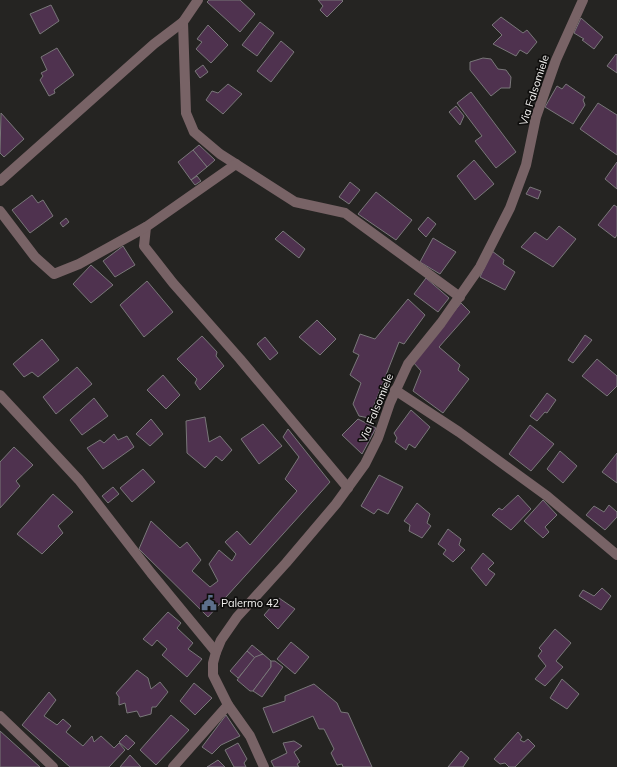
<svg xmlns="http://www.w3.org/2000/svg" width="617" height="767" font-family="Mulish,sans-serif">
  <style>
    .building { fill: #4f324f; stroke: #797779 }
    .lines { fill: none; stroke-linecap: round; stroke-linejoin: round }
    .street { stroke: #786366; stroke-width: 10 }
    .labels { text-anchor: middle; stroke-width: 3.5; stroke-linejoin: round; paint-order: stroke }
    .street-label { font-size: 11px; fill: #f4f3f1; stroke: #0e0d0c }
    .poi-label { font-size: 11px; fill: #f4f3f1; stroke: #0e0d0c; text-anchor: start }
  </style>
  <rect width="100%" height="100%" fill="#252422"/>
  <!-- building -->
  <g class="building">
    <polygon points="209,0 240,0 255,14 240,32 207,2"/>
    <polygon points="318,0 342,0 343,1 327,17 320,10 323,6"/>
    <polygon points="51,5 59,21 40,34 30,14"/>
    <polygon points="501,17 523,33 527,30 537,42 527,54 520,50 516,56 493,44 502,35 492,25"/>
    <polygon points="581,18 603,37 594,49 582,40 584,39 574,33"/>
    <polygon points="260,22 274,33 257,56 242,45"/>
    <polygon points="208,25 228,45 211,63 196,49 202,42 197,39"/>
    <polygon points="281,41 294,52 271,82 257,71"/>
    <polygon points="57,48 74,75 54,90 55,93 49,96 40,80 43,76 41,73 47,70 41,57"/>
    <polygon points="616,54 617,55 617,73 607,66"/>
    <polygon points="483,58 491,59 498,69 506,70 511,77 510,88 501,88 491,96 470,70 470,62"/>
    <polygon points="203,65 208,72 200,78 195,71"/>
    <polygon points="228,84 242,94 223,114 206,100 212,91 218,93"/>
    <polygon points="566,84 585,97 583,100 585,105 573,124 545,107 557,86 562,89"/>
    <polygon points="471,92 516,152 496,168 475,141 482,136 457,103"/>
    <polygon points="598,103 617,115 617,155 580,129"/>
    <polygon points="456,106 464,116 460,125 449,112"/>
    <polygon points="1,113 24,139 4,157 0,153"/>
    <polygon points="199,145 215,160 207,167 193,150"/>
    <polygon points="193,150 207,167 191,180 178,162"/>
    <polygon points="474,160 494,184 475,200 457,176"/>
    <polygon points="617,162 617,189 605,179"/>
    <polygon points="197,176 201,181 195,185 191,180"/>
    <polygon points="350,182 360,190 349,204 339,197"/>
    <polygon points="530,187 541,191 538,199 526,194"/>
    <polygon points="376,192 412,220 396,240 358,214"/>
    <polygon points="32,195 38,203 43,200 53,216 30,233 12,210"/>
    <polygon points="614,205 617,207 617,235 615,238 598,225"/>
    <polygon points="428,217 436,224 426,237 418,229"/>
    <polygon points="66,218 69,222 63,227 60,223"/>
    <polygon points="559,226 576,239 553,267 521,247 535,232 547,240"/>
    <polygon points="283,231 305,249 299,258 275,239"/>
    <polygon points="433,238 456,252 440,274 420,262"/>
    <polygon points="123,246 135,265 115,277 103,261"/>
    <polygon points="492,251 504,260 503,264 515,272 505,290 480,277"/>
    <polygon points="91,265 113,285 91,303 73,284"/>
    <polygon points="426,278 449,298 438,312 414,294"/>
    <polygon points="147,281 173,312 144,337 120,305"/>
    <polygon points="408,299 425,315 404,344 399,342 369,418 359,416 353,404 361,383 350,375 359,355 353,352 360,334 375,339"/>
    <polygon points="461,303 470,312 439,347 460,365 458,370 469,379 443,413 413,391 421,371 413,362"/>
    <polygon points="317,320 336,339 320,355 299,337"/>
    <polygon points="585,335 592,340 573,363 568,360"/>
    <polygon points="202,336 217,352 216,356 224,366 200,390 195,383 197,379 177,359"/>
    <polygon points="265,337 278,353 270,360 257,344"/>
    <polygon points="42,339 59,360 38,377 32,372 24,377 13,364"/>
    <polygon points="597,359 617,376 617,386 607,396 582,376"/>
    <polygon points="77,367 92,384 56,414 43,397"/>
    <polygon points="163,375 180,395 166,409 147,390"/>
    <polygon points="547,393 556,400 547,413 545,412 537,421 530,416"/>
    <polygon points="94,398 108,416 82,435 70,420"/>
    <polygon points="411,410 430,427 415,448 409,444 406,450 395,442 397,438 394,433"/>
    <polygon points="205,417 209,442 220,436 232,450 222,461 216,456 205,468 187,453 186,421"/>
    <polygon points="151,419 163,434 150,446 136,434"/>
    <polygon points="358,419 376,428 362,454 342,435"/>
    <polygon points="263,424 282,446 259,464 241,439"/>
    <polygon points="530,425 554,444 531,471 509,454"/>
    <polygon points="288,429 330,482 208,617 139,549 151,521 180,548 187,542 201,560 192,571 210,587 218,581 209,564 219,550 232,561 236,554 225,542 237,531 250,545 297,491 285,479 299,457 283,437"/>
    <polygon points="114,434 118,440 127,436 134,447 103,469 87,448 100,440 104,443"/>
    <polygon points="14,447 33,465 16,481 20,486 0,508 0,462"/>
    <polygon points="560,451 577,466 563,483 547,469"/>
    <polygon points="617,453 617,483 602,472"/>
    <polygon points="143,469 155,482 132,502 120,488"/>
    <polygon points="379,475 403,487 388,514 378,509 374,514 361,506"/>
    <polygon points="113,487 119,494 108,503 102,496"/>
    <polygon points="53,494 73,512 58,526 63,533 42,554 17,534"/>
    <polygon points="518,495 531,509 511,530 492,515 499,508 502,510"/>
    <polygon points="543,500 557,515 545,527 549,532 543,538 524,521"/>
    <polygon points="417,503 430,514 427,523 431,526 422,538 409,531 410,525 404,521"/>
    <polygon points="609,505 617,512 617,517 605,530 586,515 594,506 604,512"/>
    <polygon points="448,529 461,539 459,545 465,550 453,562 443,554 446,550 438,544"/>
    <polygon points="483,553 494,563 488,569 495,574 486,586 471,568"/>
    <polygon points="602,588 611,596 601,610 579,596 583,590 594,596"/>
    <polygon points="279,598 295,609 278,629 264,615"/>
    <polygon points="168,612 181,623 177,628 193,643 188,649 202,659 187,677 162,655 167,649 157,640 152,646 143,639"/>
    <polygon points="555,629 571,643 556,661 563,667 545,686 535,679 546,666 538,656 542,651 539,648"/>
    <polygon points="291,642 309,657 295,674 277,659"/>
    <polygon points="252,645 263,654 255,658 247,651"/>
    <polygon points="247,651 255,658 238,678 230,671"/>
    <polygon points="263,654 271,661 271,667 253,691 250,691 237,680 255,657"/>
    <polygon points="271,661 275,661 283,667 262,697 253,691 271,667"/>
    <polygon points="137,670 148,678 151,689 160,682 168,692 156,707 152,707 151,714 140,717 137,711 127,713 125,703 119,705 119,697 116,693"/>
    <polygon points="562,679 579,694 567,709 550,698"/>
    <polygon points="194,683 212,698 195,715 180,701"/>
    <polygon points="314,684 337,703 341,712 348,713 372,767 343,767 342,764 337,765 331,753 334,749 324,729 319,729 313,716 273,733 263,708 285,701 285,696"/>
    <polygon points="49,692 56,700 44,716 57,725 63,719 71,726 66,732 83,746 92,736 94,742 101,736 114,748 119,743 125,750 109,767 70,767 22,725"/>
    <polygon points="171,715 189,730 156,765 140,750"/>
    <polygon points="226,715 240,736 221,745 212,754 202,747"/>
    <polygon points="0,731 40,767 0,767"/>
    <polygon points="518,732 522,737 520,740 524,742 528,739 535,746 515,767 509,767 505,763 500,764 494,759"/>
    <polygon points="126,735 135,743 128,750 119,742"/>
    <polygon points="294,741 302,746 294,752 300,762 297,764 299,767 274,767 271,761 287,753 283,743"/>
    <polygon points="238,743 247,759 244,763 246,767 234,767 225,750"/>
    <polygon points="461,751 469,758 463,767 448,767"/>
    <polygon points="130,755 141,767 120,767"/>
    <polygon points="218,760 225,767 207,767"/>
  </g>
  <g class="lines">
    <!-- street -->
    <g class="street">
      <polyline points="198,0 183,22 186,113 194,132 220,154 295,202 345,213 460,297"/>
      <polyline points="236,164 146,227 144,246 173,283 240,359 348,488"/>
      <polyline points="0,181 154,44 183,22"/>
      <polyline points="0,211 35,257 54,274 79,264 146,227"/>
      <polyline points="395,390 459,432 547,496 617,555"/>
      <polyline points="0,395 79,480 151,573 216,652"/>
      <polyline points="0,716 53,767"/>
      <polyline points="173,767 228,705"/>
      <polyline points="264,767 250,736 228,705 213,675 213,663 216,652 221,640 237,617 286,563 336,504 365,464 378,438 390,403 408,364 441,323 480,267 510,208 526,165 536,117 556,60 583,0"/>
    </g>
  </g>
  <!-- icons -->
  <defs>
    <symbol id="civic-bare" viewBox="-9 -9 18 18"><path d="M-.6-6.5H3V-4.5H.6V-3L4-1V1h2V6H-6V1h2V-1L-.6-3ZM-1.2 2.5V6h2.4V2.5Z" fill="#5c6f8a" stroke="#0e0d0c" stroke-width="2.5" paint-order="stroke"/></symbol>
  </defs>
  <g fill-rule="evenodd">
    <use href="#civic-bare" x="198" y="592" width="22" height="22"/>
  </g>
  <g class="labels">
    <!-- street labels -->
    <g class="street-label">
      <text transform="translate(534 90) rotate(-72)" y="4">Via Falsomiele</text>
      <text transform="translate(376 408) rotate(-68)" y="4">Via Falsomiele</text>
    </g>
    <!-- poi labels -->
    <g class="poi-label">
      <text x="221" y="607">Palermo 42</text>
    </g>
  </g>
</svg>
